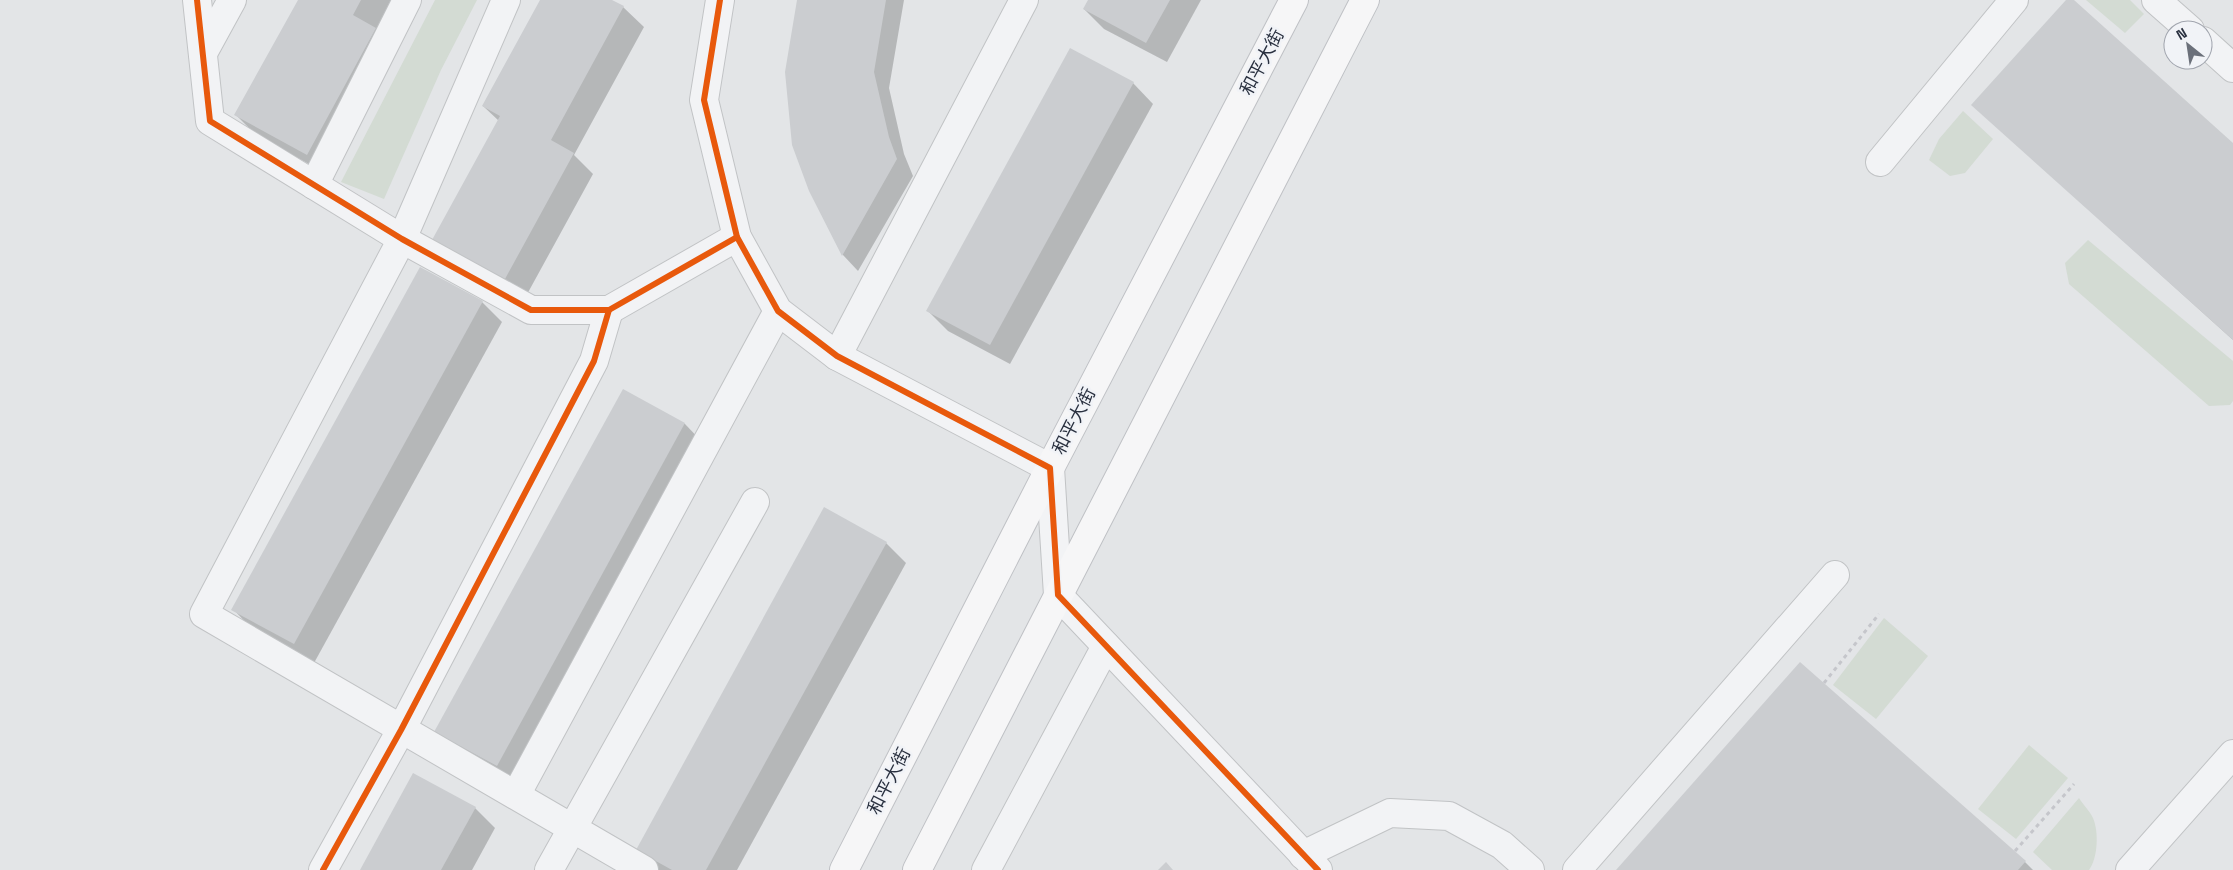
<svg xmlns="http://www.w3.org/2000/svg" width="2233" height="870" font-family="'Space Grotesk','Noto Sans SC',sans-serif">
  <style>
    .green { fill: #d3dbd3 }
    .shadow { fill: #0003 }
    .building { fill: #cbcdd0 }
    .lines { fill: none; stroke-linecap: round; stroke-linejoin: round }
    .minor-casing { stroke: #c1c3c5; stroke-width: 30 }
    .major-casing { stroke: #bfc1c5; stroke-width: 30 }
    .path { stroke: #c5c6cb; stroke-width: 3; stroke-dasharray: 4 4; stroke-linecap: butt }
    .minor { stroke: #f2f3f5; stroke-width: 28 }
    .major { stroke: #f6f6f7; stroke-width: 28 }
    .cycleway-casing { stroke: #f1f3f7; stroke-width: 9 }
    .cycleway { stroke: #e8590c; stroke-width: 6 }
    .labels { text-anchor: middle; stroke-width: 5; stroke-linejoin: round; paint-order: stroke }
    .street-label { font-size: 18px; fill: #2a3140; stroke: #f1f3f7 }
  </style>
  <rect width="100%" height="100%" fill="#e3e5e7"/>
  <!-- green -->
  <g class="green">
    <polygon points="435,0 477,0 441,70 384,199 341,182"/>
    <polygon points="2086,0 2130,0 2144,14 2125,33"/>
    <polygon points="1963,111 1993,139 1965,173 1950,176 1929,160 1939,139"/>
    <polygon points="2088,240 2233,361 2233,401 2230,405 2209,406 2069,284 2065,263"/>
    <polygon points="1884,618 1928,656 1876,719 1833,685"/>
    <polygon points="2029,745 2068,778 2016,839 1978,809"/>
    <path d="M2079 798C2083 805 2090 811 2093 818 2099 832 2098 858 2089 870H2052L2033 852Z"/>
  </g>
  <!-- shadow -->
  <g class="shadow">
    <polygon points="299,0 392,0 376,30 395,49 327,174 256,135 236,115"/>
    <polygon points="541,0 610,0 623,7 644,27 574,155 593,174 525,298 454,260 434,240 499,121 483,106"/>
    <polygon points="798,0 904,0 889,88 904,154 913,176 858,271 843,255 810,190"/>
    <polygon points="1089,0 1201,0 1167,62 1104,29 1084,9"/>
    <polygon points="2068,0 2072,0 2233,145 2233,340 1973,105"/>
    <polygon points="1133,83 1153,104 1010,364 948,331 928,311"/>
    <polygon points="482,302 502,322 314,663 253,630 233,609"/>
    <polygon points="623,391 685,424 705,445 517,785 456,752 436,732"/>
    <polygon points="886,543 906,563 737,870 657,870 637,850"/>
    <polygon points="1800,664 2025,862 2033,870 1618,870"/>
    <polygon points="475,808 495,828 472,870 361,870"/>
  </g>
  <!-- building -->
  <g class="building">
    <polygon points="298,0 361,0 353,15 376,28 307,155 234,115"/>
    <polygon points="540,0 612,0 624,6 551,140 574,153 505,279 432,240 500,116 482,106"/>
    <polygon points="797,0 886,0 874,72 889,137 897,159 842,256 809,191 792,145 785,72"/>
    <polygon points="1088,0 1170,0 1146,43 1083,9"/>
    <polygon points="2066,0 2074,0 2233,143 2233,340 1971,105"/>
    <polygon points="1070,48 1134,82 990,345 926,311"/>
    <polygon points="420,267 483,301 294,644 231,610"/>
    <polygon points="623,389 685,423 497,766 434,732"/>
    <polygon points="824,507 887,542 706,870 672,870 636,850"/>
    <polygon points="1800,662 2026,861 2018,870 1616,870"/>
    <polygon points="413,773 476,807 441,870 360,870"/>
    <polygon points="1166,862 1173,870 1158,870"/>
  </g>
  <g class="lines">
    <defs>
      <g id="minor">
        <polyline points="197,0 210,121 402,239 531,310 609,310 737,237"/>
        <polyline points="506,0 402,239 204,614 644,870"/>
        <polyline points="720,0 704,100 737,237 778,311 837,356 1050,468 1058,595 1318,870"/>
        <polyline points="2156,0 2190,30"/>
        <polyline points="2203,41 2233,68"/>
        <polyline points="203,53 232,0"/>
        <polyline points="1880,162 2014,0"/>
        <polyline points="314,185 407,0"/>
        <polyline points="837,356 1024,0"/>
        <polyline points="516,795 778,311"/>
        <polyline points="1303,855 1390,813 1449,816 1502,845 1530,870"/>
        <polyline points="323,870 401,730 594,361 609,310"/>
        <polyline points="549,870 755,502"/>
        <polyline points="986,870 1106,646"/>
        <polyline points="1577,870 1835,575"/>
        <polyline points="2130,870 2233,754"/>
      </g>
      <g id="major">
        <polyline points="844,870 1050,468 1294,0"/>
        <polyline points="917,870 1365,0"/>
      </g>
    </defs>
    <!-- minor casing -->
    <use href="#minor" class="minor-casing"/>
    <!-- major casing -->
    <use href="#major" class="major-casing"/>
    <!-- path -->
    <g class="path">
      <polyline points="1824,683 1879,614"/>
      <polyline points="2015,851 2074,784"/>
    </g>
    <!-- minor -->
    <use href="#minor" class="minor"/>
    <!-- major -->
    <use href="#major" class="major"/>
    <defs>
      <g id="cycleway">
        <polyline points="197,0 210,121 402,239 531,310 609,310 737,237"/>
        <polyline points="720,0 704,100 737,237 778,311 837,356 1050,468 1058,595 1318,870"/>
        <polyline points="323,870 401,730 594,361 609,310"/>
      </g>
    </defs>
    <!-- cycleway casing -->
    <use href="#cycleway" class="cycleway-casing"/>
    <!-- cycleway -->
    <use href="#cycleway" class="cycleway"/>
  </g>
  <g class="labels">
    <!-- street labels -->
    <g class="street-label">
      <text transform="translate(1262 62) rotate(-62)" y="6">和平大街</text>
      <text transform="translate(1074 421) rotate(-63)" y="6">和平大街</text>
      <text transform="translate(889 781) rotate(-63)" y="6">和平大街</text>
    </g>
  </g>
  <!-- north arrow -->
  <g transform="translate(2188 45) rotate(330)"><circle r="24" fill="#f1f3f7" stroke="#a1a5ae"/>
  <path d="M0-4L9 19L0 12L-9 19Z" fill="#6b707a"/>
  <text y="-8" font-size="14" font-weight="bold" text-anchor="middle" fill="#2a3140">N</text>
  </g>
</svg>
